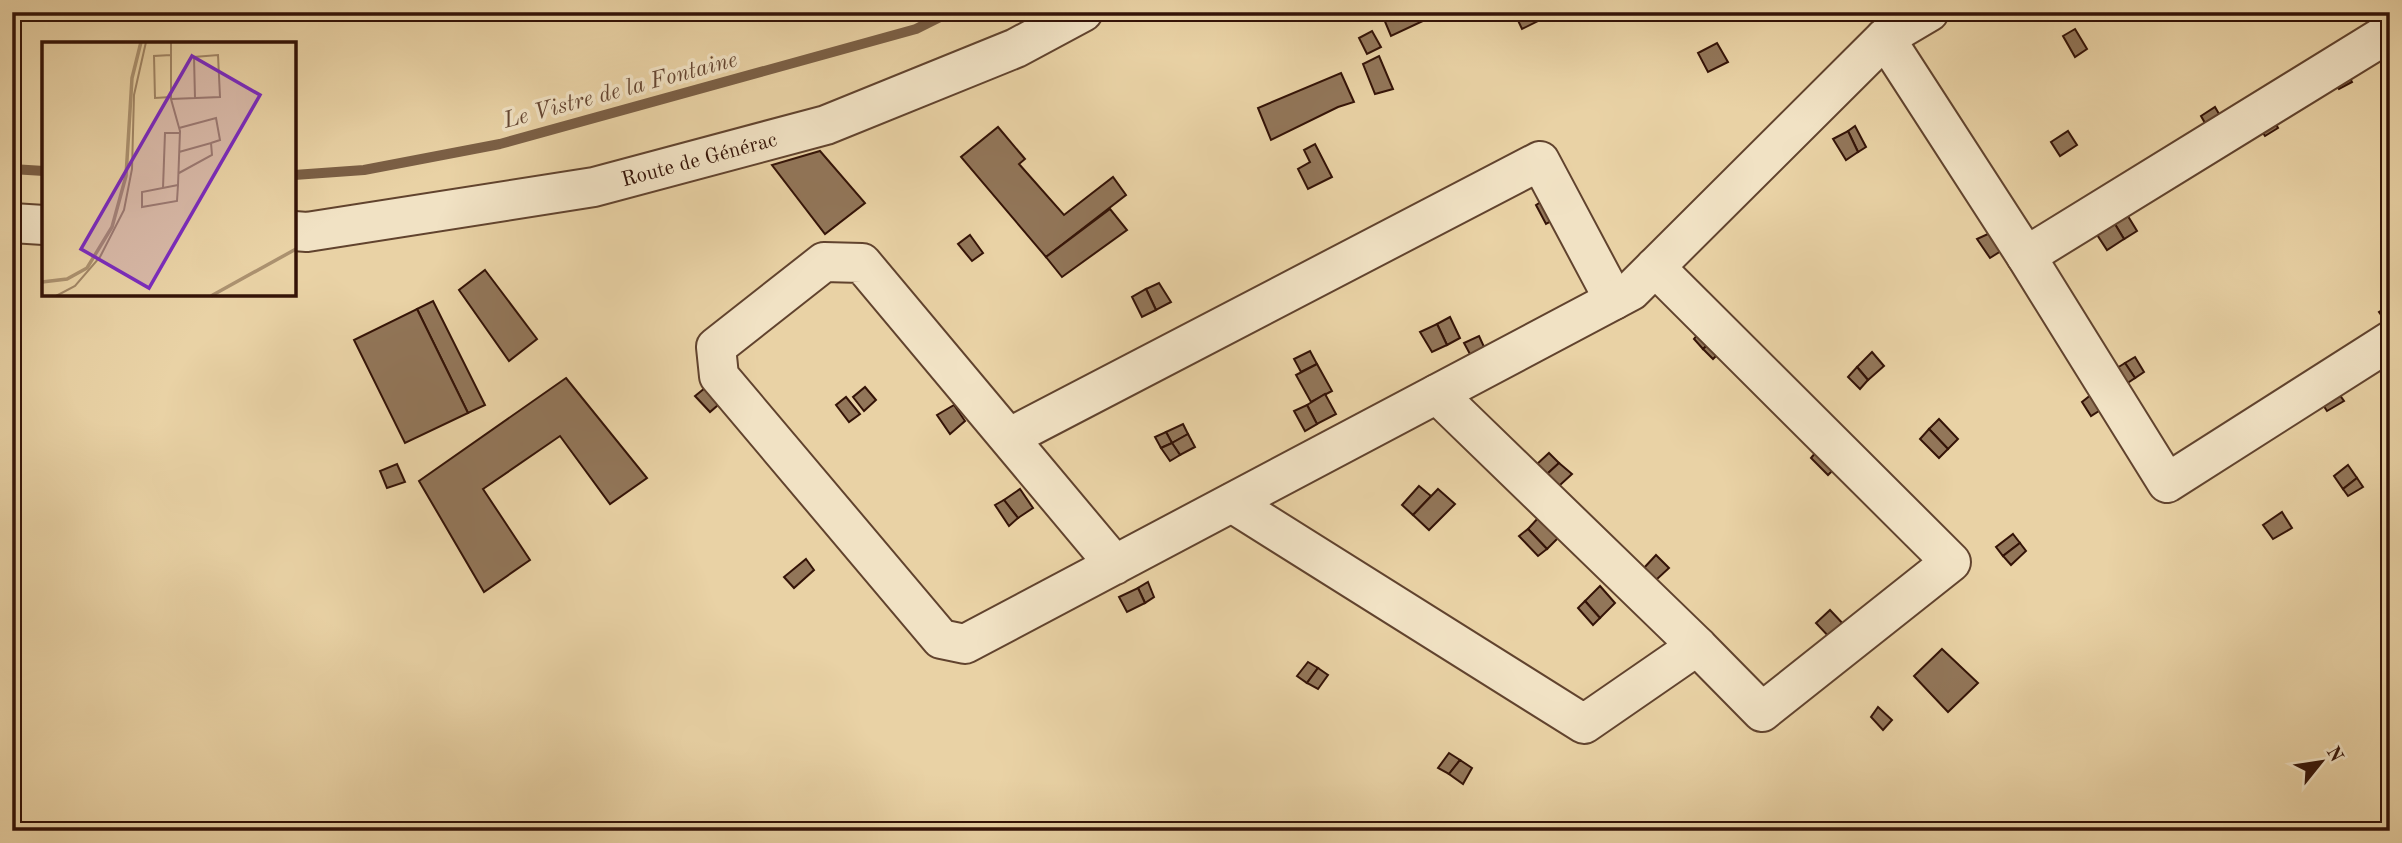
<svg xmlns="http://www.w3.org/2000/svg" width="2402" height="843" font-family="'Old Standard TT',serif">
  <style>
    .lines { fill: none; stroke-linecap: round; stroke-linejoin: round }
    .stream { stroke: #7b5f45; stroke-width: 10 }
    .building { fill: #927659; stroke: #341307; stroke-width: 2 }
    .minor-casing { stroke: #61432e; stroke-width: 42 }
    .tertiary-casing { stroke: #61432e; stroke-width: 42 }
    .minor { stroke: #f1e2c4; stroke-width: 38 }
    .tertiary { stroke: #f1e2c4; stroke-width: 38 }
    .labels { text-anchor: middle; stroke-width: 7; stroke-linejoin: round; paint-order: stroke }
    .street-label { font-size: 21px; fill: #341307; stroke: #f1e2c4 }
    .water-label { font-size: 23px; font-style: italic; fill: #644531; stroke: #f1e2c4 }
    .inset-river { fill: none; stroke: #ab916f; stroke-width: 3.5 }
    .inset-road { fill: none; stroke: #a18666; stroke-width: 2 }
    .view { fill: #7b2cbf; fill-opacity: 0.15; stroke: #7b2cbf; stroke-width: 3.5 }
    .inset-edge { fill: none; stroke: #341307; stroke-width: 3.5 }
  </style>
  <rect width="100%" height="100%" fill="#e9d2a5"/>
  <filter id="stains"><feTurbulence type="fractalNoise" baseFrequency=".00286" numOctaves="4"/><feColorMatrix values="0 0 0 0 .2 0 0 0 0 .09 0 0 0 0 .02 0 0 0 .5 -.17"/></filter>
  <radialGradient id="worn" r=".72"><stop offset=".6" stop-color="#630" stop-opacity="0"/><stop offset="1" stop-color="#630" stop-opacity=".3"/></radialGradient>
  <g class="lines">
    <!-- stream -->
    <g class="stream">
      <polyline points="12,169 44,171"/>
      <polyline points="294,175 364,170 500,144 916,29 950,12"/>
    </g>
  </g>
  <!-- building -->
  <g class="building">
    <polygon points="1381,12 1421,12 1425,20 1391,36"/>
    <polygon points="1421,12 1439,12 1425,20"/>
    <polygon points="1514,12 1556,12 1522,29"/>
    <polygon points="2075,29 2087,49 2075,57 2063,36"/>
    <polygon points="1372,31 1381,47 1367,54 1359,38"/>
    <polygon points="1717,43 1728,62 1708,72 1698,53"/>
    <polygon points="1379,56 1393,89 1375,94 1363,64"/>
    <polygon points="2345,69 2352,82 2339,89 2331,77"/>
    <polygon points="1341,73 1354,102 1338,107 1271,140 1258,108"/>
    <polygon points="2215,107 2223,121 2209,130 2201,116"/>
    <polygon points="2271,116 2278,128 2265,136 2257,124"/>
    <polygon points="1855,126 1866,147 1858,152 1848,131"/>
    <polygon points="998,127 1025,159 1019,164 1064,215 1113,177 1126,195 1046,257 961,157"/>
    <polygon points="1848,131 1858,152 1846,160 1833,139"/>
    <polygon points="2068,131 2077,145 2060,156 2051,142"/>
    <polygon points="1315,144 1332,177 1308,189 1298,169 1310,162 1304,150"/>
    <polygon points="820,151 865,203 825,234 772,165"/>
    <polygon points="1549,197 1559,217 1546,224 1536,205"/>
    <polygon points="2123,208 2137,231 2124,239 2110,216"/>
    <polygon points="1110,209 1127,230 1062,277 1046,257"/>
    <polygon points="2110,216 2124,239 2107,250 2092,227"/>
    <polygon points="1990,233 2001,251 1990,258 1977,239"/>
    <polygon points="970,235 983,253 972,261 958,244"/>
    <polygon points="485,270 537,339 509,361 459,290"/>
    <polygon points="1159,283 1171,302 1156,310 1146,289"/>
    <polygon points="1146,289 1156,310 1142,317 1132,297"/>
    <polygon points="433,301 485,405 468,413 417,309"/>
    <polygon points="2390,305 2390,326 2389,326 2379,312"/>
    <polygon points="417,309 468,413 405,443 354,340"/>
    <polygon points="1450,317 1460,338 1447,345 1437,324"/>
    <polygon points="1437,324 1447,345 1432,352 1420,332"/>
    <polygon points="1702,329 1713,340 1703,349 1694,339"/>
    <polygon points="1479,336 1485,349 1471,356 1464,343"/>
    <polygon points="1713,340 1722,350 1713,359 1703,349"/>
    <polygon points="1310,351 1317,364 1301,372 1294,359"/>
    <polygon points="1872,352 1884,366 1868,380 1857,367"/>
    <polygon points="2135,357 2144,372 2135,378 2125,363"/>
    <polygon points="2125,363 2135,378 2126,384 2117,368"/>
    <polygon points="1317,364 1332,391 1311,402 1296,375"/>
    <polygon points="1857,367 1868,380 1860,389 1848,377"/>
    <polygon points="566,378 647,478 610,504 560,436 483,489 530,560 484,592 419,481"/>
    <polygon points="865,387 876,400 864,411 853,397"/>
    <polygon points="2334,387 2344,401 2327,411 2318,397"/>
    <polygon points="705,388 718,405 710,412 695,396"/>
    <polygon points="1325,394 1336,414 1317,424 1307,405"/>
    <polygon points="2092,394 2102,409 2091,416 2082,402"/>
    <polygon points="846,397 860,414 849,422 836,405"/>
    <polygon points="954,405 965,421 950,434 937,415"/>
    <polygon points="1307,405 1317,424 1305,431 1294,411"/>
    <polygon points="1939,419 1958,439 1948,449 1929,429"/>
    <polygon points="1183,424 1188,434 1172,443 1166,432"/>
    <polygon points="1929,429 1948,449 1939,458 1920,439"/>
    <polygon points="1166,432 1172,443 1161,448 1155,437"/>
    <polygon points="1188,434 1195,447 1180,455 1172,443"/>
    <polygon points="1172,443 1180,455 1170,461 1161,448"/>
    <polygon points="1821,446 1839,464 1828,475 1811,458"/>
    <polygon points="1549,453 1559,463 1546,475 1536,465"/>
    <polygon points="1559,463 1572,474 1559,486 1546,475"/>
    <polygon points="397,464 405,482 387,488 380,471"/>
    <polygon points="2348,465 2357,478 2343,489 2334,476"/>
    <polygon points="2357,478 2363,487 2348,496 2343,489"/>
    <polygon points="1419,486 1431,496 1413,515 1402,505"/>
    <polygon points="1020,489 1033,508 1018,518 1004,500"/>
    <polygon points="1438,489 1455,504 1429,530 1413,515"/>
    <polygon points="1004,500 1018,518 1009,526 995,505"/>
    <polygon points="2282,512 2292,528 2273,539 2263,525"/>
    <polygon points="1539,517 1560,536 1547,549 1528,529"/>
    <polygon points="1528,529 1547,549 1538,556 1519,536"/>
    <polygon points="2013,534 2020,543 2003,556 1996,547"/>
    <polygon points="2020,543 2026,551 2011,565 2003,556"/>
    <polygon points="1656,555 1669,568 1656,580 1643,569"/>
    <polygon points="806,559 814,570 794,588 784,577"/>
    <polygon points="1148,582 1154,597 1145,603 1138,588"/>
    <polygon points="1600,586 1615,603 1600,618 1585,601"/>
    <polygon points="1138,588 1145,603 1127,612 1119,597"/>
    <polygon points="1585,601 1600,618 1593,625 1578,608"/>
    <polygon points="1830,610 1846,627 1831,639 1816,623"/>
    <polygon points="1942,649 1978,683 1948,712 1914,676"/>
    <polygon points="1308,662 1318,668 1307,683 1297,676"/>
    <polygon points="1318,668 1328,675 1318,689 1307,683"/>
    <polygon points="1878,707 1892,720 1883,730 1871,717"/>
    <polygon points="1449,753 1460,760 1449,774 1438,768"/>
    <polygon points="1460,760 1472,768 1463,784 1449,774"/>
  </g>
  <g class="lines">
    <defs>
      <g id="minor">
        <polyline points="1885,38 2026,256 2167,483 2390,341"/>
        <polyline points="2026,256 2390,32"/>
        <polyline points="1655,267 1951,562 1762,712 1697,646"/>
        <polyline points="1010,437 1540,161 1614,300"/>
        <polyline points="1232,503 1584,724 1697,646 1437,394"/>
        <polyline points="1115,565 862,263 824,262 716,347 719,376 941,639 965,644 1631,291 1885,38 1929,12"/>
      </g>
      <g id="tertiary">
        <polyline points="12,223 44,225"/>
        <polyline points="294,231 307,232 594,187 826,125 1016,48 1083,12"/>
      </g>
    </defs>
    <!-- minor casing -->
    <use href="#minor" class="minor-casing"/>
    <!-- tertiary casing -->
    <use href="#tertiary" class="tertiary-casing"/>
    <!-- minor -->
    <use href="#minor" class="minor"/>
    <!-- tertiary -->
    <use href="#tertiary" class="tertiary"/>
  </g>
  <g class="labels">
    <!-- street labels -->
    <g class="street-label">
      <text transform="translate(699 159) rotate(-15)" y="7">Route de Générac</text>
    </g>
    <!-- water labels -->
    <g class="water-label">
      <text transform="translate(620 89) rotate(-15)" y="8">Le Vistre de la Fontaine</text>
    </g>
  </g>
  <!-- overview -->
  <g transform="translate(42 42)">
    <rect width="254" height="254" fill="#e9d2a5"/>
    <path class="inset-river" d="M0 240 25 237 45 226 70 185 84 134 90 36 99 0M169 254 254 207"/>
    <path class="inset-road" d="M129 0V57L138 89 136 143 135 159 100 165V150L136 143M129 13 112 14 113 56 129 55M129 57 178 55 176 13 152 15 153 56M137 86 174 76 178 98 169 101M137 110 169 101 170 113 137 131M121 146 123 91H138M14 254 33 244 58 215 82 168 90 127 92 53 104 0"/>
    <path class="view" d="M150 14 218 53 107 246 39 207Z"/>
    <rect width="254" height="254" class="inset-edge"/>
  </g>
  <!-- margin -->
  <rect width="2402" height="843" fill="none" stroke="#e9d2a5" stroke-width="42"/>
  <rect x="14" y="14" width="2374" height="815" fill="none" stroke="#341307" stroke-width="3.5"/>
  <rect x="21" y="21" width="2360" height="801" fill="none" stroke="#341307" stroke-width="2"/>
  <!-- north arrow -->
  <g transform="translate(2321 762) rotate(60)" stroke="#f1e2c4" stroke-width="5" paint-order="stroke">
  <path d="M0-5L12 26L0 18L-12 26Z" fill="#341307"/>
  <text y="-10" font-size="19" font-weight="bold" text-anchor="middle" fill="#341307">N</text>
  </g>
  <rect width="100%" height="100%" filter="url(#stains)"/>
  <rect width="100%" height="100%" fill="url(#worn)"/>
</svg>
